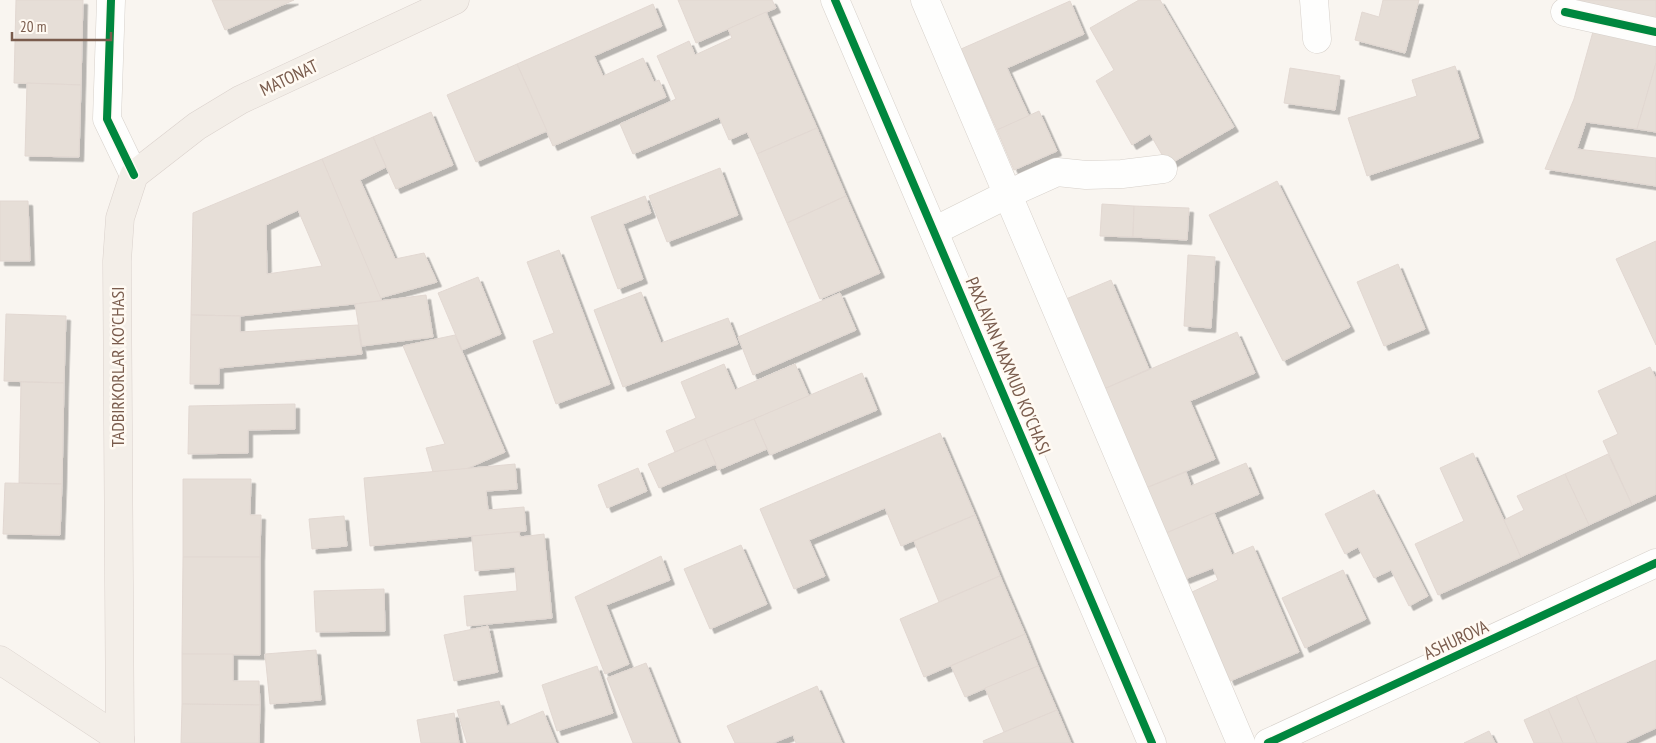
<svg xmlns="http://www.w3.org/2000/svg" width="1656" height="743" font-family="'PT Sans Narrow',sans-serif">
  <style>
    .building { fill: #e6ded7; stroke: #e2d8d2; fill-rule: evenodd; filter: url(#shadow) }
    .lines { fill: none; stroke-linecap: round; stroke-linejoin: round }
    .minor-casing { stroke: #d7d1cb; stroke-width: 29 }
    .major-casing { stroke: #dad1cc; stroke-width: 29 }
    .minor { stroke: #fefefd; stroke-width: 28 }
    .major { stroke: #f3eee8; stroke-width: 28 }
    .cycleway-casing { stroke: #fffaf3; stroke-width: 11 }
    .cycleway { stroke: #00873e; stroke-width: 8 }
    .labels { text-anchor: middle; stroke-width: 5; stroke-linejoin: round; paint-order: stroke }
    .street-label { font-size: 18px; fill: #7a5c4d; stroke: #fffaf3 }
  </style>
  <defs>
    <filter id="shadow"><feDropShadow dx="4.5" dy="4.5" stdDeviation="0" flood-color="#0004"/></filter>
  </defs>
  <rect width="100%" height="100%" fill="#f9f5f0"/>
  <!-- building -->
  <g class="building">
    <polygon points="16,0 83,0 81,85 14,83"/>
    <polygon points="212,0 294,0 225,30"/>
    <polygon points="678,0 772,0 776,8 696,43"/>
    <polygon points="1139,0 1160,0 1234,127 1168,165 1150,134 1132,145 1096,81 1114,70 1090,28"/>
    <polygon points="1383,0 1419,0 1405,53 1355,40 1362,12 1379,17"/>
    <polygon points="1560,0 1656,0 1656,26"/>
    <polygon points="1070,1 1084,34 1007,68 1029,116 997,130 961,49"/>
    <polygon points="653,4 662,26 594,56 603,76 643,58 654,82 659,80 666,97 553,146 517,64"/>
    <polygon points="766,12 817,128 757,154 747,132 729,140 719,117 633,154 620,124 676,99 657,56 689,41 695,55 732,38 728,29"/>
    <polygon points="1596,21 1656,34 1656,63 1637,129 1586,122 1577,149 1656,158 1656,186 1545,169 1574,99"/>
    <polygon points="1656,63 1656,132 1637,129"/>
    <polygon points="517,64 547,131 476,162 447,95"/>
    <polygon points="1455,66 1479,138 1367,176 1348,118 1417,96 1412,80"/>
    <polygon points="1290,68 1340,76 1335,110 1284,103"/>
    <polygon points="27,83 81,85 79,157 25,156"/>
    <polygon points="1039,111 1057,151 1014,170 997,130"/>
    <polygon points="431,112 453,165 396,189 373,137"/>
    <polygon points="817,128 846,196 787,223 757,154"/>
    <polygon points="373,137 386,167 360,180 395,259 424,253 437,282 380,298 322,159"/>
    <path d="M322 159 382 301 240 316 191 315 193 213ZM298 210 322 266 267 274 266 225Z"/>
    <polygon points="720,168 738,215 667,242 649,196"/>
    <polygon points="1277,181 1350,327 1283,361 1209,215"/>
    <polygon points="645,196 651,213 623,224 643,279 618,289 591,217"/>
    <polygon points="846,196 880,273 820,299 787,223"/>
    <polygon points="0,201 28,201 30,261 0,261"/>
    <polygon points="1102,204 1134,206 1133,237 1100,236"/>
    <polygon points="1134,206 1189,208 1187,240 1133,237"/>
    <polygon points="1656,241 1656,345 1616,259"/>
    <polygon points="559,250 610,384 556,404 533,341 554,333 527,262"/>
    <polygon points="1188,255 1215,257 1211,328 1184,326"/>
    <polygon points="1398,264 1425,329 1384,346 1357,282"/>
    <polygon points="478,277 501,334 462,350 438,293"/>
    <polygon points="1111,280 1149,369 1104,389 1066,299"/>
    <polygon points="641,292 661,343 728,318 738,344 623,387 594,310"/>
    <polygon points="840,293 856,330 753,375 738,337"/>
    <polygon points="426,295 433,337 362,346 355,304"/>
    <polygon points="6,314 66,316 64,383 4,381"/>
    <polygon points="191,315 240,316 240,332 358,325 362,354 219,368 219,384 190,384"/>
    <polygon points="1237,332 1255,373 1190,401 1215,459 1146,488 1104,389"/>
    <polygon points="455,335 505,452 466,469 433,472 426,448 445,444 403,346"/>
    <polygon points="724,364 735,390 795,364 809,396 675,452 666,431 696,418 681,382"/>
    <polygon points="1650,367 1656,379 1656,494 1632,505 1603,441 1618,434 1598,391"/>
    <polygon points="862,373 877,410 770,455 754,419"/>
    <polygon points="21,382 64,383 62,484 19,483"/>
    <polygon points="295,404 295,429 248,430 248,453 188,454 189,406"/>
    <polygon points="754,419 767,449 718,470 705,439"/>
    <polygon points="940,433 975,515 901,546 885,508 809,540 825,576 794,589 760,509"/>
    <polygon points="705,439 716,464 659,488 648,464"/>
    <polygon points="1473,453 1521,557 1438,595 1415,544 1464,521 1440,468"/>
    <polygon points="1608,454 1632,505 1589,525 1565,474"/>
    <polygon points="1246,463 1259,494 1166,533 1146,488 1186,472 1191,486"/>
    <polygon points="515,464 517,489 486,491 488,510 524,507 526,531 370,546 364,478"/>
    <polygon points="638,468 647,491 607,508 598,485"/>
    <polygon points="1565,474 1589,525 1521,557 1504,520 1524,510 1517,496"/>
    <polygon points="183,479 251,479 250,515 261,515 260,557 183,557"/>
    <polygon points="5,483 62,484 60,535 3,534"/>
    <polygon points="1374,490 1428,596 1409,606 1391,570 1374,578 1358,547 1345,554 1325,514"/>
    <polygon points="1214,513 1232,555 1253,546 1299,652 1230,681 1192,592 1218,580 1213,568 1185,579 1166,533"/>
    <polygon points="975,515 1000,576 939,602 914,541"/>
    <polygon points="344,516 347,546 312,549 309,519"/>
    <polygon points="519,532 520,537 544,534 552,618 467,626 464,596 517,591 515,567 475,571 472,536"/>
    <polygon points="741,545 767,604 710,629 684,569"/>
    <polygon points="661,556 670,580 606,605 629,664 605,674 575,597"/>
    <polygon points="183,557 260,557 260,655 182,654"/>
    <polygon points="1343,570 1366,619 1305,648 1282,598"/>
    <polygon points="1000,576 1025,634 924,677 900,619"/>
    <polygon points="384,589 385,631 316,632 314,591"/>
    <polygon points="488,626 498,672 454,681 444,635"/>
    <polygon points="1025,634 1038,666 965,697 951,666"/>
    <polygon points="316,650 321,700 270,704 265,654"/>
    <polygon points="182,654 233,654 233,681 259,681 260,705 182,704"/>
    <polygon points="1656,660 1656,728 1624,743 1597,743 1576,696"/>
    <polygon points="646,663 678,743 633,743 607,678"/>
    <polygon points="597,666 613,713 557,731 542,685"/>
    <polygon points="1038,666 1057,710 1004,732 985,688"/>
    <polygon points="817,686 842,743 796,743 793,735 773,743 735,743 727,726"/>
    <polygon points="1576,696 1597,743 1563,743 1548,709"/>
    <polygon points="499,701 507,726 543,711 556,743 467,743 457,710"/>
    <polygon points="182,704 260,705 259,743 181,743"/>
    <polygon points="1548,709 1563,743 1534,743 1524,720"/>
    <polygon points="1057,710 1071,743 984,743 983,741"/>
    <polygon points="454,713 459,743 421,743 417,720"/>
    <polygon points="1489,731 1495,743 1464,743"/>
  </g>
  <g class="lines">
    <defs>
      <g id="minor">
        <polyline points="111,0 107,119 134,175"/>
        <polyline points="835,0 1152,743"/>
        <polyline points="925,0 1241,743"/>
        <polyline points="1314,0 1317,39"/>
        <polyline points="1565,12 1656,32"/>
        <polyline points="934,231 1008,194 1057,172 1086,175 1122,174 1163,169"/>
        <polyline points="1268,743 1656,563"/>
      </g>
      <g id="major">
        <polyline points="0,660 120,739"/>
        <polyline points="120,743 117,261 120,218 134,175 197,126 240,100 455,0"/>
      </g>
    </defs>
    <!-- minor casing -->
    <use href="#minor" class="minor-casing"/>
    <!-- major casing -->
    <use href="#major" class="major-casing"/>
    <!-- minor -->
    <use href="#minor" class="minor"/>
    <!-- major -->
    <use href="#major" class="major"/>
    <defs>
      <g id="cycleway">
        <polyline points="111,0 107,119 134,175"/>
        <polyline points="835,0 1152,743"/>
        <polyline points="1565,12 1656,32"/>
        <polyline points="1268,743 1656,563"/>
      </g>
    </defs>
    <!-- cycleway casing -->
    <use href="#cycleway" class="cycleway-casing"/>
    <!-- cycleway -->
    <use href="#cycleway" class="cycleway"/>
  </g>
  <g class="labels">
    <!-- street labels -->
    <g class="street-label">
      <text transform="translate(289 78) rotate(-25)" y="6">MATONAT</text>
      <text transform="translate(1008 366) rotate(67)" y="6">PAXLAVAN MAXMUD KO'CHASI</text>
      <text transform="translate(118 367) rotate(-90)" y="6">TADBIRKORLAR KO'CHASI</text>
      <text transform="translate(1456 640) rotate(-25)" y="6">ASHUROVA</text>
    </g>
  </g>
  <!-- scale -->
  <path d="M12 32v8h99v-8" fill="none" stroke="#7a5c4d" stroke-width="2.5"/>
  <text x="20" y="32" font-size="15" fill="#7a5c4d" stroke="#fffaf3" stroke-width="4" paint-order="stroke">20 m</text>
</svg>
